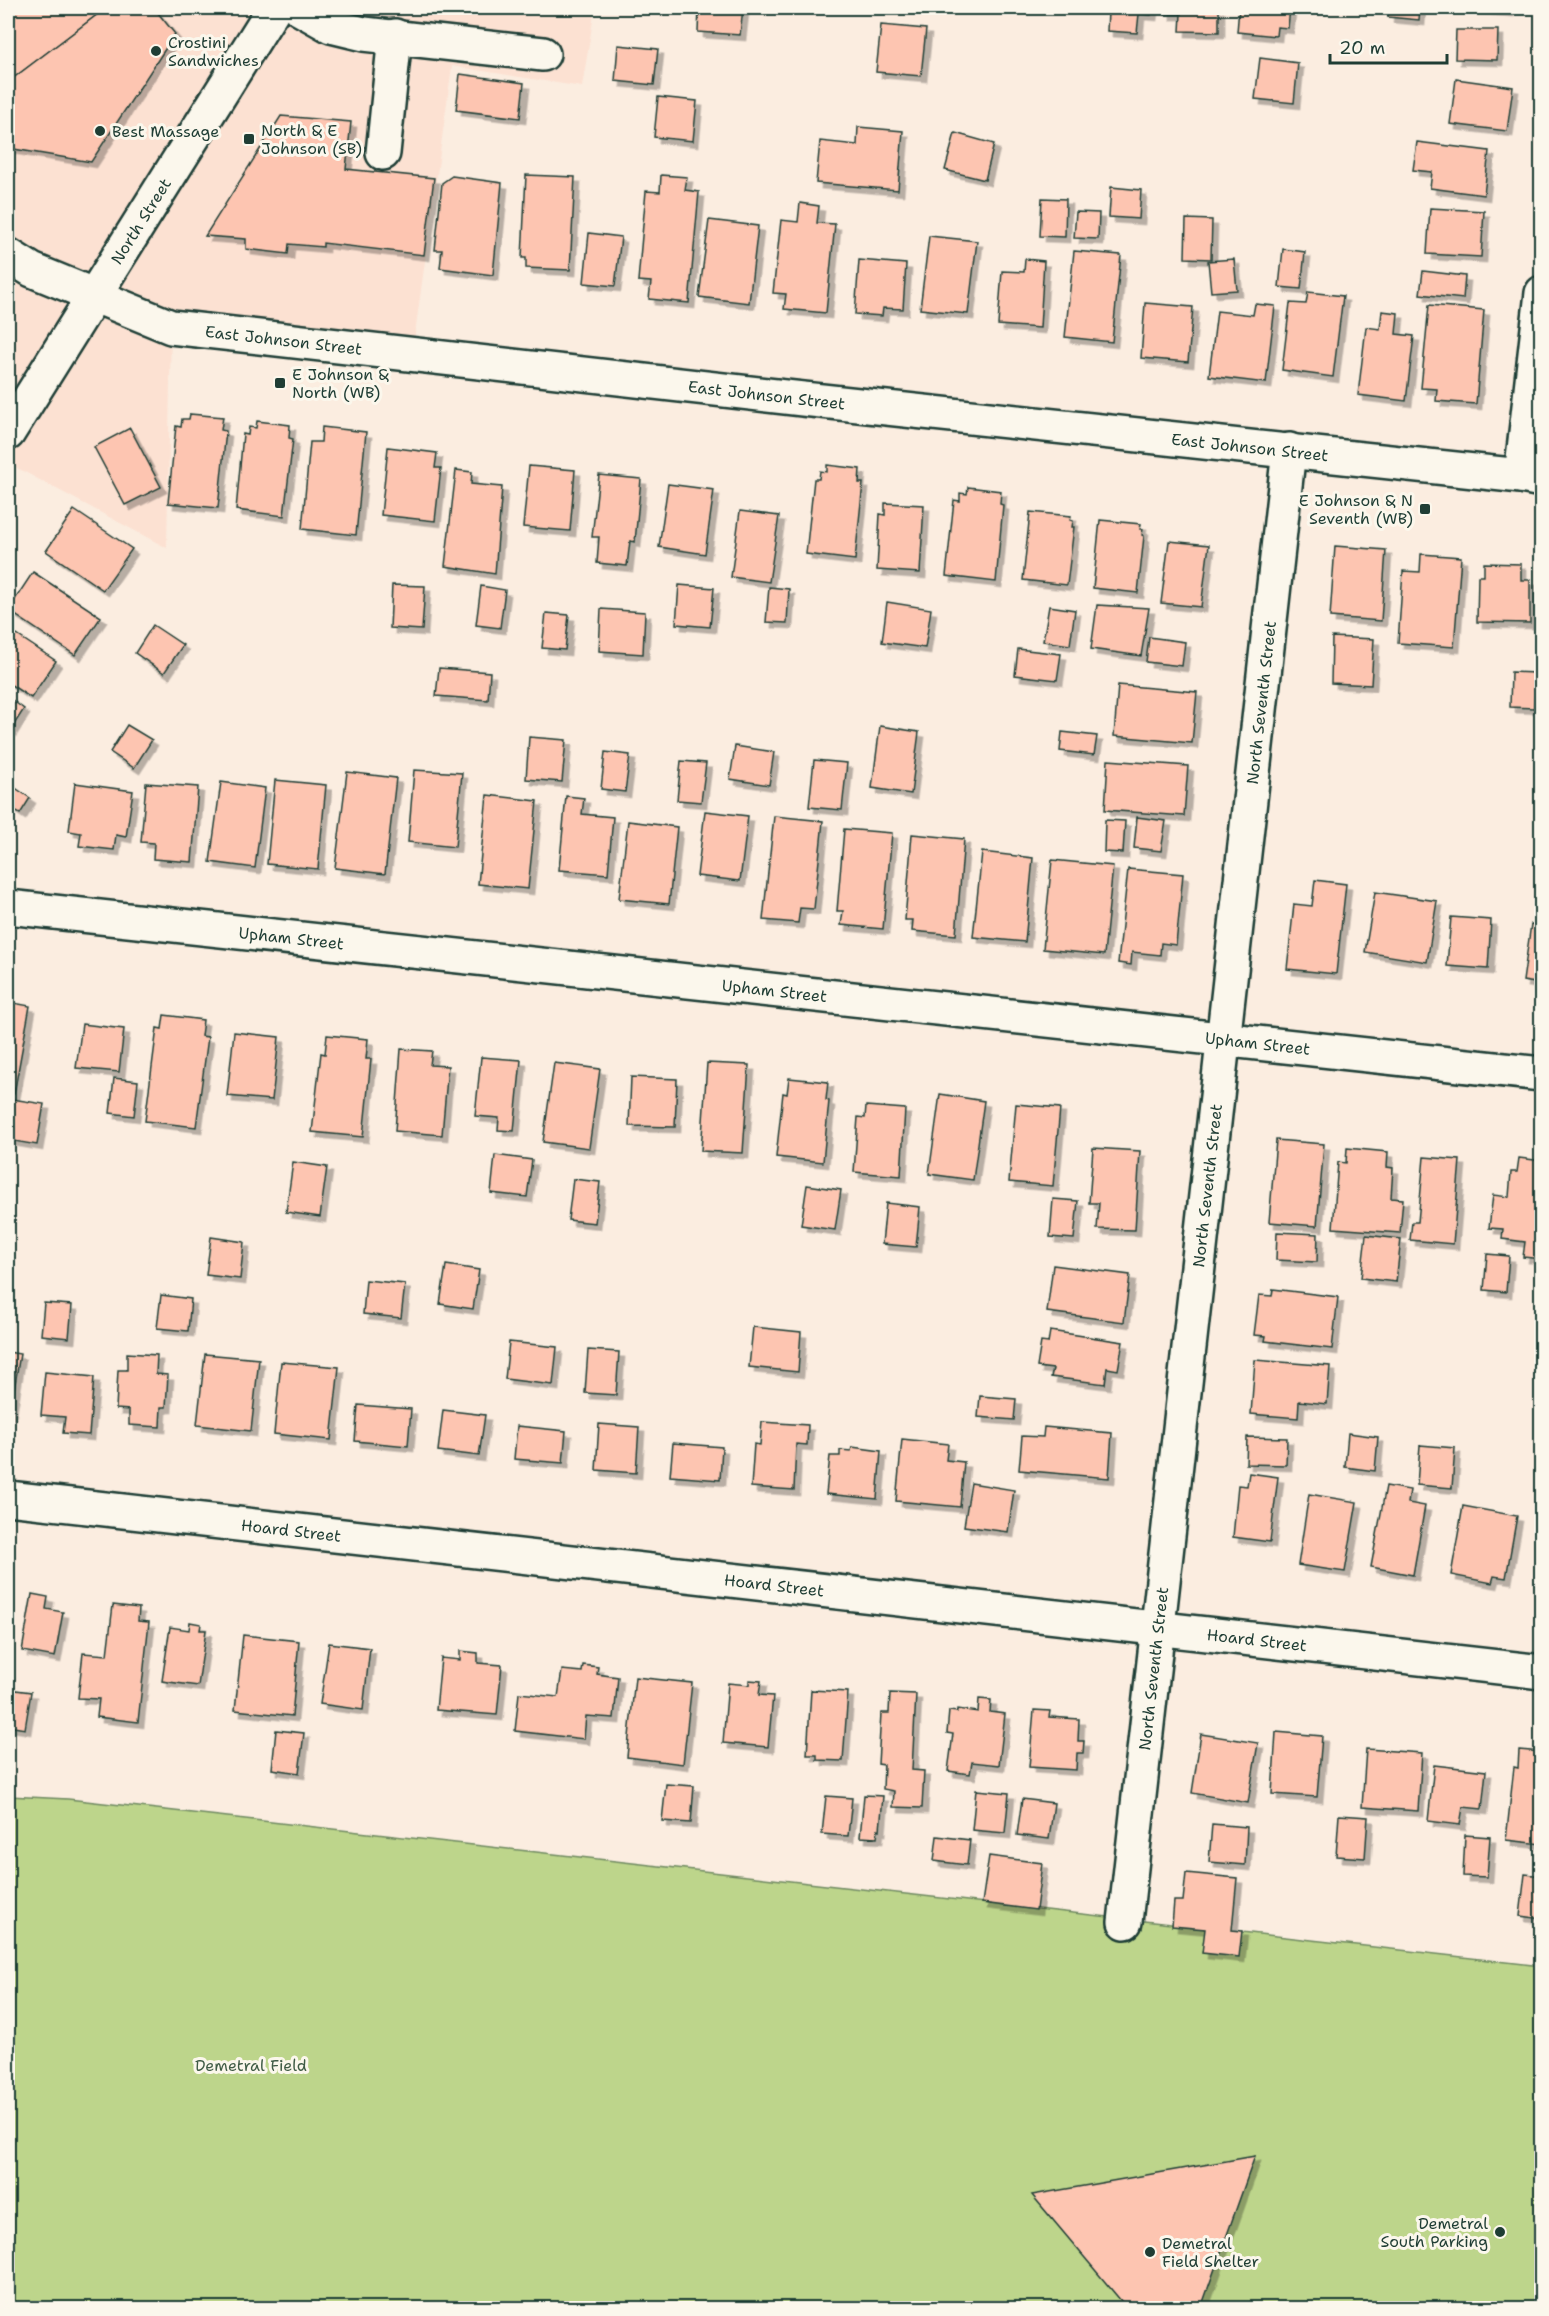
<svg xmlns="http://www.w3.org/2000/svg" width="1549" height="2316" font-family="'Shantell Sans',sans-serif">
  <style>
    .built { fill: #fce1d2 }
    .green { fill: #bdd58b; stroke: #6e8960; stroke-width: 1.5 }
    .building { fill: #fdc5b1; stroke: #1f3d34; stroke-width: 1.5; filter: url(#shadow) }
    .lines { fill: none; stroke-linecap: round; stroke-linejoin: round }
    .minor-casing { stroke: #1f3d34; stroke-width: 38 }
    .minor { stroke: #fbf7ec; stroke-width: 33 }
    .poi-dot { fill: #1f3d34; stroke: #fbf7ec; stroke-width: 2 }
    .labels { text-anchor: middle; stroke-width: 6; stroke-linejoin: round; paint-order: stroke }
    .poi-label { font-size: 16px; fill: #1f3d34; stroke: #fbf7ec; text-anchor: start }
    .street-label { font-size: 16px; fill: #1f3d34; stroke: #fbf7ec }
    .park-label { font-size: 16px; fill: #3f5b45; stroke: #fbf7ec }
  </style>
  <defs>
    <filter id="shadow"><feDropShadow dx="5.5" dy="5.5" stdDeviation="0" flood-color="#0004"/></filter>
  </defs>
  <rect width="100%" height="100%" fill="#fbede0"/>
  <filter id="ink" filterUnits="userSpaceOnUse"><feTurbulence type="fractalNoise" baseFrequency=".0167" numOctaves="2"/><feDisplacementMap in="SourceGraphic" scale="12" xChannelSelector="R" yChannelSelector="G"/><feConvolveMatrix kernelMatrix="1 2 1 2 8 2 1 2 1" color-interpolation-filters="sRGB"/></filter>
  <g filter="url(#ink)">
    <!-- built -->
    <polygon class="built" points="8,8 595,8 582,87 452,66 412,355 171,327 167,548 8,463"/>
    <!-- green -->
    <polygon class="green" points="8,1796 68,1799 1541,1966 1541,2308 8,2308"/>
    <!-- building -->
    <g class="building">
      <polygon points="8,8 106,8 8,82"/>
      <polygon points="106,8 154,8 175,34 91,162 8,148 8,82"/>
      <polygon points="699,8 743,8 740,35 698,32"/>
      <polygon points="1106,8 1152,8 1151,15 1139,14 1137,33 1107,31 1108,12 1105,11"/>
      <polygon points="1165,8 1219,8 1219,32 1180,31 1181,14 1165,14"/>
      <polygon points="1239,8 1290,8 1288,28 1277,27 1276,36 1237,32"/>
      <polygon points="1389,8 1420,8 1419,20 1388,17"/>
      <polygon points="1467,8 1508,8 1508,11"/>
      <polygon points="881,25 926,29 921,76 876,72"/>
      <polygon points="1456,30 1498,30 1497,60 1455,59"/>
      <polygon points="618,45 658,49 654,85 615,81"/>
      <polygon points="1260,58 1298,63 1294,103 1255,99"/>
      <polygon points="460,74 524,83 520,118 456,110"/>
      <polygon points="1456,79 1513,87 1507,131 1450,124"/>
      <polygon points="658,97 697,101 693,141 654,137"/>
      <polygon points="281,116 351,122 346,169 434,178 424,255 323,243 323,247 289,244 288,254 246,249 246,239 205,236"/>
      <polygon points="858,127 903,131 898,190 816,183 820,141 857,145"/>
      <polygon points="955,133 994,144 985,180 945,170"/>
      <polygon points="1417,142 1489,151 1484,195 1430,188 1432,172 1413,170"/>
      <polygon points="526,175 575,177 570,270 526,268 526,258 522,258"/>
      <polygon points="661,175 687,177 685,190 699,192 689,303 649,299 651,282 638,281 646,191 660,192"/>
      <polygon points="452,176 502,183 493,275 440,268 442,250 435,250 442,183"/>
      <polygon points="1111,187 1141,190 1139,219 1109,217"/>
      <polygon points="1042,198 1066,199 1065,237 1040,236"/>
      <polygon points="800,203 819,206 817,223 835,224 826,313 784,309 786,294 773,293 781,220 798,222"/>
      <polygon points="1430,208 1484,211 1481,257 1427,254"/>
      <polygon points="1076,212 1099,213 1098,239 1074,238"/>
      <polygon points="1186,219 1212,220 1211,259 1185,258"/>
      <polygon points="709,220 758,226 749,303 699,297"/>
      <polygon points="589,233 621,237 615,286 584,283"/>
      <polygon points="929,236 977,241 968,314 920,309"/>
      <polygon points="1283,249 1305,252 1301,289 1279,287"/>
      <polygon points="1074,251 1121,255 1112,342 1065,337"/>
      <polygon points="1025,259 1044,261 1040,328 998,325 1002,271 1024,272"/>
      <polygon points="1234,259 1237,290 1211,292 1208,261"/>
      <polygon points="859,260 906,264 903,309 883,308 882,316 855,314"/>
      <polygon points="1423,271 1465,276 1463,299 1420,294"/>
      <polygon points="1308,292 1343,296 1333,377 1282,370 1290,303 1306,304"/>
      <polygon points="1145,303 1193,307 1188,362 1141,358"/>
      <polygon points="1255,304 1275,306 1266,383 1209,376 1217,311 1253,315"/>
      <polygon points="1429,305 1484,310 1476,404 1436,401 1437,389 1421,388"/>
      <polygon points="1382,311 1398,313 1396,334 1414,336 1406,401 1358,395 1366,327 1380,329"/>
      <polygon points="190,414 223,417 221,430 226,431 218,508 168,503 176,426 181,427 182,419 189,419"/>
      <polygon points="257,421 290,425 289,438 293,439 284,516 236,510 243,434 248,435 249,427 256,428"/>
      <polygon points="322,427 366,432 356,535 302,529 310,442 321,442"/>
      <polygon points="130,428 161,487 125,505 94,447"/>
      <polygon points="388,447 437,453 435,468 441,468 435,521 381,515"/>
      <polygon points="827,465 860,469 859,483 863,483 855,560 806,554 814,479 819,479 820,471 827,472"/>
      <polygon points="529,466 575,470 570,531 523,527"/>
      <polygon points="456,470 472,472 471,484 502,487 495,574 445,566"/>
      <polygon points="599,475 641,479 635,542 630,541 627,566 597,563 599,537 592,537"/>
      <polygon points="668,484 714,490 705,554 659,547"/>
      <polygon points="968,487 1001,491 1000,504 1003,505 996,582 946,576 954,500 960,501 960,493 967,494"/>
      <polygon points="885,503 924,505 920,573 877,570 880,514 885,515"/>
      <polygon points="74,510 132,549 103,590 46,551"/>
      <polygon points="740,511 779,516 769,582 731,577"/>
      <polygon points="1030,512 1071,516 1070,520 1073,521 1072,527 1074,527 1067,585 1023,580"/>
      <polygon points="1100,520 1141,524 1140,529 1143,529 1142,535 1144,536 1138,593 1093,588"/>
      <polygon points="1169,541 1209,545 1201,607 1161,603"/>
      <polygon points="1335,546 1386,550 1381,621 1330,617"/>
      <polygon points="1421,554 1461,557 1454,647 1398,643 1403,571 1420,572"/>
      <polygon points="1484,563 1521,564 1521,580 1530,580 1530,623 1477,622 1478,576 1484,576"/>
      <polygon points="33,572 101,617 75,655 8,610"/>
      <polygon points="392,585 425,586 422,630 390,628"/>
      <polygon points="679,585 714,588 710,627 676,624"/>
      <polygon points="481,586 505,590 500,628 476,625"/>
      <polygon points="769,587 789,589 787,623 766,622"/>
      <polygon points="887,602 931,609 925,648 882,642"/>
      <polygon points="1097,605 1149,608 1141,656 1091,649"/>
      <polygon points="1049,606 1075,610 1070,645 1043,641"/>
      <polygon points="601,609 645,612 643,654 599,651"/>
      <polygon points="546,613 569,615 565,650 542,648"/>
      <polygon points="153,625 183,645 164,673 135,653"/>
      <polygon points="8,629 56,661 31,698 8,683"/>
      <polygon points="1149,637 1185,642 1182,666 1146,662"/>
      <polygon points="1332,637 1374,639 1371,685 1331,683"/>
      <polygon points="1018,649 1061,654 1057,680 1015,675"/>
      <polygon points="439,668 490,672 488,700 436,696"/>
      <polygon points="1511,672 1536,673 1534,708 1510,707"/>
      <polygon points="1118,685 1197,692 1192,743 1114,736"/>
      <polygon points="8,697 24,709 8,734"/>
      <polygon points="127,725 152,740 134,768 110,752"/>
      <polygon points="880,726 919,732 911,794 872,788"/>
      <polygon points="1062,732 1097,736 1094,755 1060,751"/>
      <polygon points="529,737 566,740 562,782 526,779"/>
      <polygon points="735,746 774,752 769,785 730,779"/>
      <polygon points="605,752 630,755 625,792 601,789"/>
      <polygon points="814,760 847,763 842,810 809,807"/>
      <polygon points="1108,760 1188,766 1184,816 1105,810"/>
      <polygon points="681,761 706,763 701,802 677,800"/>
      <polygon points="414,770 462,773 455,847 408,842"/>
      <polygon points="347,772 396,778 385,874 335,868"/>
      <polygon points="275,780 326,785 318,869 267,864"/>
      <polygon points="221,782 265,788 255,868 210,862"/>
      <polygon points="8,783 30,798 20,814 8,806"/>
      <polygon points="75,783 133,791 126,837 116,835 114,850 79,846 81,833 69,831"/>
      <polygon points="146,783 198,787 192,862 153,859 154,843 141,842"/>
      <polygon points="487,795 537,801 528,889 478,884"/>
      <polygon points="566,796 584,798 582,814 613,817 608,874 559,870"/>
      <polygon points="705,811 748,816 740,881 697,876"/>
      <polygon points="774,816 823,821 814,909 800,908 798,923 763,920"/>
      <polygon points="1137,817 1166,821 1161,851 1134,848"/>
      <polygon points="1105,820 1125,821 1123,853 1104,852"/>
      <polygon points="628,821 677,827 669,904 619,899"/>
      <polygon points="844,829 892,833 883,929 841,925 843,911 837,911"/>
      <polygon points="912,834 964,839 956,935 912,931 913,920 905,920"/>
      <polygon points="982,852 1033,858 1025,942 973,937"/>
      <polygon points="1052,860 1113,866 1104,955 1043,949"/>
      <polygon points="1128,869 1183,874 1176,945 1161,943 1160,955 1132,952 1131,965 1118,963"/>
      <polygon points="1315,880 1346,884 1336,974 1287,969 1294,904 1312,906"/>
      <polygon points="1375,892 1437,901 1427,962 1365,952"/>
      <polygon points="1451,917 1491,920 1488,969 1447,966"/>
      <polygon points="1531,924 1542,925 1542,984 1523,981"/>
      <polygon points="8,1002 30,1006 14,1094 8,1093"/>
      <polygon points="164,1015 203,1020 201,1036 208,1037 196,1127 145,1121 157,1028 162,1029"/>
      <polygon points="82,1024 124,1029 119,1072 76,1068"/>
      <polygon points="234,1032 279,1037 272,1100 227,1096"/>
      <polygon points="327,1035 368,1039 366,1059 371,1059 363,1137 312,1132 321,1053 325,1054"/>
      <polygon points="401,1049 432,1051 430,1065 448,1066 442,1135 395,1131"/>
      <polygon points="481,1057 521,1060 514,1131 498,1130 499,1118 475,1116"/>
      <polygon points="554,1063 600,1069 589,1148 543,1142"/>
      <polygon points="707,1063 749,1065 743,1153 701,1151"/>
      <polygon points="631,1077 677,1079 675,1127 629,1126"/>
      <polygon points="114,1078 138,1081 134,1116 110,1113"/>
      <polygon points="789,1078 828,1082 826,1100 829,1101 823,1162 776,1157 783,1093 787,1094"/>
      <polygon points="940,1094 984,1101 973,1180 929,1174"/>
      <polygon points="12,1099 44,1104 37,1145 8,1140"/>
      <polygon points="1016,1104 1060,1108 1053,1186 1009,1182"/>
      <polygon points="866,1106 905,1109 901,1176 854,1172 858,1117 865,1118"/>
      <polygon points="1276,1140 1324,1144 1317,1226 1269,1222"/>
      <polygon points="1093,1148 1140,1151 1135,1230 1097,1229 1099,1203 1089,1203"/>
      <polygon points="1347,1148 1388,1152 1387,1167 1393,1168 1391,1198 1403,1199 1400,1233 1333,1228 1338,1162 1346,1163"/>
      <polygon points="495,1155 532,1160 527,1197 491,1193"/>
      <polygon points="1424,1157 1460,1160 1453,1244 1410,1240 1412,1222 1418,1222"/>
      <polygon points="1519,1158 1542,1161 1542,1259 1523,1257 1525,1242 1502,1239 1503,1229 1489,1228 1493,1195 1509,1197 1511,1172 1517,1172"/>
      <polygon points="293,1162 327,1167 320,1217 286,1212"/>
      <polygon points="573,1179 600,1182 595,1223 568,1220"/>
      <polygon points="807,1185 841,1190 835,1230 801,1225"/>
      <polygon points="1053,1199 1078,1201 1074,1239 1050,1237"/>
      <polygon points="886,1203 920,1207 916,1247 882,1244"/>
      <polygon points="1277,1232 1318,1234 1317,1262 1276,1260"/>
      <polygon points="1366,1235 1401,1239 1396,1282 1361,1278"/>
      <polygon points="211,1237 244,1242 240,1279 206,1275"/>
      <polygon points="1487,1254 1509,1256 1506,1292 1484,1290"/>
      <polygon points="446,1265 479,1270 473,1309 440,1304"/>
      <polygon points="1053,1265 1130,1275 1124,1322 1047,1312"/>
      <polygon points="366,1280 405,1284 401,1318 363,1314"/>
      <polygon points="1273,1289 1338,1297 1332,1349 1265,1341 1266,1336 1254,1335 1259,1295 1272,1296"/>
      <polygon points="161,1295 191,1299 188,1331 157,1328"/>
      <polygon points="44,1303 72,1305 69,1338 41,1335"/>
      <polygon points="753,1327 801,1332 798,1372 749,1367"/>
      <polygon points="1050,1331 1123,1342 1118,1370 1107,1368 1105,1384 1051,1377 1053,1369 1037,1367 1041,1342 1048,1343"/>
      <polygon points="509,1342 557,1347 553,1385 505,1379"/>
      <polygon points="588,1350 619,1352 616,1395 585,1393"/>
      <polygon points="8,1352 20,1354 10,1414 8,1414"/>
      <polygon points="127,1353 157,1355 156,1374 168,1375 166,1407 161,1407 160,1427 129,1425 129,1410 116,1409 118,1370 127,1370"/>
      <polygon points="205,1354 259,1359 251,1431 197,1425"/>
      <polygon points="1255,1360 1330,1366 1327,1404 1299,1401 1298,1418 1251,1414"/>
      <polygon points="281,1362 339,1367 331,1440 274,1434"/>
      <polygon points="45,1372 94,1377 89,1435 63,1433 65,1417 41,1415"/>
      <polygon points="980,1396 1016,1399 1014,1420 978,1417"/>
      <polygon points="358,1405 411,1409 408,1446 355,1441"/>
      <polygon points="443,1410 485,1415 479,1456 438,1451"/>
      <polygon points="762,1422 808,1425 807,1445 796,1444 794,1490 751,1487 754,1444 760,1445"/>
      <polygon points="599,1424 639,1427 636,1473 596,1470"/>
      <polygon points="517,1426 566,1431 563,1463 514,1459"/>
      <polygon points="1044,1427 1112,1433 1109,1478 1019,1470 1022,1436 1043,1437"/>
      <polygon points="1348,1433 1378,1437 1375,1471 1345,1467"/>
      <polygon points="1247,1437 1287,1438 1286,1465 1246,1464"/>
      <polygon points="902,1439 948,1444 946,1460 964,1462 960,1507 896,1501"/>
      <polygon points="673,1443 722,1447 720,1480 670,1476"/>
      <polygon points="1420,1445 1455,1448 1452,1488 1417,1485"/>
      <polygon points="852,1447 881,1451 877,1499 826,1494 830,1456 840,1456 840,1450 851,1451"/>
      <polygon points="1249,1473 1278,1477 1270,1542 1233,1537 1238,1485 1247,1486"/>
      <polygon points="971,1483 1014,1490 1008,1532 964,1526"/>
      <polygon points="1386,1486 1410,1490 1408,1503 1425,1506 1413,1575 1371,1567"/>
      <polygon points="1309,1494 1357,1502 1345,1572 1298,1565"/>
      <polygon points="1463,1506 1517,1516 1506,1578 1494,1576 1492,1583 1451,1575"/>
      <polygon points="32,1594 48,1597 46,1609 63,1612 55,1657 22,1651"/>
      <polygon points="113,1605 139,1608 138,1621 149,1622 138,1722 97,1717 99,1699 78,1698 83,1653 107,1655"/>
      <polygon points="190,1622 201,1624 200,1630 206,1630 198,1686 162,1681 170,1627 189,1630"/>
      <polygon points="243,1635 299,1641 292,1716 235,1710"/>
      <polygon points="329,1643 370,1648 363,1710 320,1704"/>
      <polygon points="460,1651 478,1653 478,1663 502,1665 497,1715 436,1710 441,1658 460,1660"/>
      <polygon points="583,1665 598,1667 597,1674 618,1677 614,1718 586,1716 584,1739 515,1731 519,1693 558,1697 562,1670 582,1672"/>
      <polygon points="635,1677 692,1683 683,1764 627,1757"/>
      <polygon points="749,1680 761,1681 759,1695 773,1696 768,1747 723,1743 728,1683 749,1685"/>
      <polygon points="8,1689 31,1692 25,1729 8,1726"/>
      <polygon points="811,1690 848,1692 843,1761 817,1760 817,1755 807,1755"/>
      <polygon points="890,1693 916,1694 912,1770 924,1771 922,1808 893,1807 894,1791 883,1789 884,1765 878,1764 881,1713 889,1713"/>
      <polygon points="979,1699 991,1700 990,1712 1005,1714 999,1765 972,1762 970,1774 948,1771 953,1734 947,1733 949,1711 957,1712 957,1709 978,1712"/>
      <polygon points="1034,1710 1050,1711 1049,1717 1079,1719 1078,1741 1084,1741 1083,1753 1077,1753 1076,1770 1029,1767"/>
      <polygon points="276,1730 304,1733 299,1773 272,1769"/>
      <polygon points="1276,1732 1322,1736 1317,1797 1272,1794"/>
      <polygon points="1201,1734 1258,1743 1248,1803 1192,1793"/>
      <polygon points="1366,1749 1422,1753 1418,1811 1362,1807"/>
      <polygon points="1519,1750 1542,1752 1542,1844 1506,1840 1514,1767 1518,1768"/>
      <polygon points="1434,1765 1486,1771 1482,1809 1463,1807 1460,1825 1428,1821"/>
      <polygon points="666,1784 694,1786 691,1823 662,1821"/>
      <polygon points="976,1790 1009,1793 1005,1833 972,1830"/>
      <polygon points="864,1795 883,1796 880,1830 878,1829 877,1838 860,1837"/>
      <polygon points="826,1796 852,1798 848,1836 822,1834"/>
      <polygon points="1022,1799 1054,1803 1049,1839 1017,1835"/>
      <polygon points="1339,1815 1368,1817 1365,1858 1336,1856"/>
      <polygon points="1212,1824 1247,1827 1245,1865 1209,1862"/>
      <polygon points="1465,1835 1490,1837 1487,1877 1463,1876"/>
      <polygon points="937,1836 970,1840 967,1865 934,1861"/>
      <polygon points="989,1856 1042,1863 1036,1910 982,1903"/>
      <polygon points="1186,1873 1237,1878 1232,1930 1242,1931 1239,1957 1202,1953 1205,1929 1172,1926 1174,1901 1183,1901"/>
      <polygon points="1525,1874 1542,1876 1542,1919 1520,1916"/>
      <polygon points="1255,2156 1201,2308 1127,2308 1032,2195"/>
    </g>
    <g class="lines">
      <defs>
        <g id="minor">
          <polyline points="299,8 331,26 364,34 543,54"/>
          <polyline points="383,153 395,36"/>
          <path id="s1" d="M8 255 32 270 171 327 803 399 1521 476 1542 480"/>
          <path id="s2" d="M8 433 274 8"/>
          <polyline points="1521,476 1542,293"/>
          <path id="s3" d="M8 907 1542 1074"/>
          <path id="s4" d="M8 1498 1542 1672"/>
          <path id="s5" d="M1125 1922 1289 450"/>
        </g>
      </defs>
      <!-- minor casing -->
      <use href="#minor" class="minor-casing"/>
      <!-- minor -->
      <use href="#minor" class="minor"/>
    </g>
  </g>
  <!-- markers -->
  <g class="poi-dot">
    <circle cx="156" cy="51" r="6"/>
    <circle cx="100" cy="131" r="6"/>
    <rect x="243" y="133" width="12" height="12" rx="3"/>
    <rect x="274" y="377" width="12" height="12" rx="3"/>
    <rect x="1419" y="503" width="12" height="12" rx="3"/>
    <circle cx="1500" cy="2232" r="6"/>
    <circle cx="1150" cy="2252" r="6"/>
  </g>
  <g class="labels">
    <!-- poi labels -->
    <g class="poi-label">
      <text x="168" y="48">Crostini<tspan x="168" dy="18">Sandwiches</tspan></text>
      <text x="261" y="136">North &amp; E<tspan x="261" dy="18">Johnson (SB)</tspan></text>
      <text x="112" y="137">Best Massage</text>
      <text x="292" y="380">E Johnson &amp;<tspan x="292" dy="18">North (WB)</tspan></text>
      <text x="1413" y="506" text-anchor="end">E Johnson &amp; N<tspan x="1413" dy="18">Seventh (WB)</tspan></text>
      <text x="1488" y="2229" text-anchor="end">Demetral<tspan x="1488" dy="18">South Parking</tspan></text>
      <text x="1162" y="2249">Demetral<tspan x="1162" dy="18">Field Shelter</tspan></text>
    </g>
    <!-- street labels -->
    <g class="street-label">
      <text dy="6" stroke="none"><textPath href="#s2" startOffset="250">North Street</textPath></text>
      <text dy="6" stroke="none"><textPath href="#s1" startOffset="292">East Johnson Street</textPath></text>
      <text dy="6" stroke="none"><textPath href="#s1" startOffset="778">East Johnson Street</textPath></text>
      <text dy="6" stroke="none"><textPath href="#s1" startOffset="1264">East Johnson Street</textPath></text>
      <text dy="6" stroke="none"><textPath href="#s5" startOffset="1227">North Seventh Street</textPath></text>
      <text dy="6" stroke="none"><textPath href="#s3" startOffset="285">Upham Street</textPath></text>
      <text dy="6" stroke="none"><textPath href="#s3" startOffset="771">Upham Street</textPath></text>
      <text dy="6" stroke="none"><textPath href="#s3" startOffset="1257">Upham Street</textPath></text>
      <text dy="6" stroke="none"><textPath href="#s5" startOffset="741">North Seventh Street</textPath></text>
      <text dy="6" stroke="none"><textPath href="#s4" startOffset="285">Hoard Street</textPath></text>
      <text dy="6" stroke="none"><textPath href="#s4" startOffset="771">Hoard Street</textPath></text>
      <text dy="6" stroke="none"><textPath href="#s4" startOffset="1257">Hoard Street</textPath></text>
      <text dy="6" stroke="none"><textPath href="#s5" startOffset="255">North Seventh Street</textPath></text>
    </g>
    <!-- park labels -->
    <g class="park-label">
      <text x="251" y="2071">Demetral Field</text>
    </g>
  </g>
  <!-- margin -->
  <rect width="1549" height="2316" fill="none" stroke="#fbf7ec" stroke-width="30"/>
  <rect x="15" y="15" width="1519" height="2286" fill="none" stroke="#1f3d34" stroke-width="2" filter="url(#ink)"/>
  <!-- scale -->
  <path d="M1330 54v9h117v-9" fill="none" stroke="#1f3d34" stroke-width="3"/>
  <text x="1339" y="54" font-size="18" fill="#1f3d34" stroke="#fbf7ec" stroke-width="4.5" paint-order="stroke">20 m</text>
</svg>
